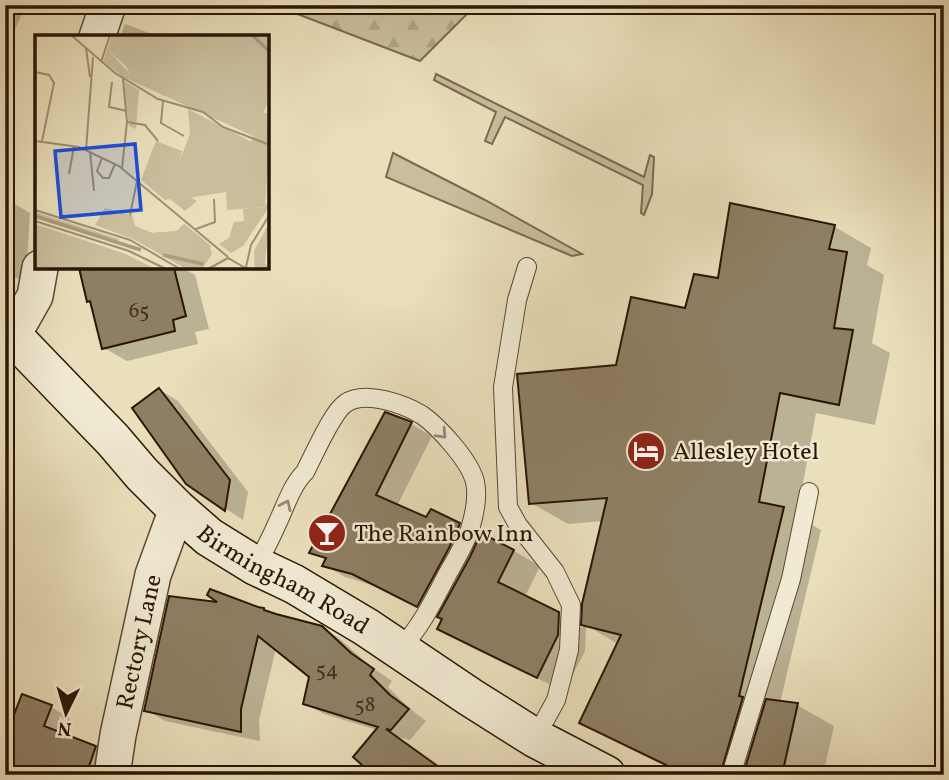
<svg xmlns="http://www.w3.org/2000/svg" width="949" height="780" font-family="Vollkorn,serif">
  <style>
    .grass { fill: #c9bd9c; stroke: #7a6a51; stroke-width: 2 }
    .forest { fill: url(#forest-firs); stroke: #7a6a51; stroke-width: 2 }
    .shadow { fill: #0003 }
    .building { fill: #8e7f64; stroke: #2a1606; stroke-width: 2 }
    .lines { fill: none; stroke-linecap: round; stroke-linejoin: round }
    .lane-casing { stroke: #5a4833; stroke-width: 20 }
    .street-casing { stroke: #5a4833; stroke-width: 38 }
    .secondary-casing { stroke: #2a1606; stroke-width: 41 }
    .lane { stroke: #f1ead3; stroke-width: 18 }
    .street { stroke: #f1ead3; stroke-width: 35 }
    .secondary { stroke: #f1ead3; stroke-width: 38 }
    .oneway { stroke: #978b77 }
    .labels { text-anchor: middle; stroke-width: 5; stroke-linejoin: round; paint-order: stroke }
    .number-label { font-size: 21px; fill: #43301e }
    .poi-label { font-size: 24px; fill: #2a1606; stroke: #f1ead3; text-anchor: start }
    .street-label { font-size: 24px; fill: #2a1606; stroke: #f1ead3 }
    .inset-river { fill: none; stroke: #a99b7d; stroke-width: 3.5 }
    .inset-road { fill: none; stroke: #9d8f73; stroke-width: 2 }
    .view { fill: #1d4ed8; fill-opacity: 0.15; stroke: #1d4ed8; stroke-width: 3.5 }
    .inset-edge { fill: none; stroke: #2a1606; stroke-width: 3.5 }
  </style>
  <defs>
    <pattern id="forest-firs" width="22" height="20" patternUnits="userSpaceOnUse" patternTransform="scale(1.75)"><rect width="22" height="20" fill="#c9bd9c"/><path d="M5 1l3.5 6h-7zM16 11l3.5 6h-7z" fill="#ada285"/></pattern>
  </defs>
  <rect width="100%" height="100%" fill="#eadfbb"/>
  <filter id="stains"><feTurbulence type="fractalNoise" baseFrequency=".00286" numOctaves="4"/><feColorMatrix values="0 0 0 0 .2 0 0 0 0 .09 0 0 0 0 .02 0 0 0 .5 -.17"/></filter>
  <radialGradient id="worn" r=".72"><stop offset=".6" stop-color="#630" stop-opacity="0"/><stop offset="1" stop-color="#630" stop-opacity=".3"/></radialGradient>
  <!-- grass -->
  <g class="grass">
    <polygon points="436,74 644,177 650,155 654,157 652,194 644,215 641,213 643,185 505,117 492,144 485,141 496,112 434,80"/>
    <polygon points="393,153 485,200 582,254 572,256 386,177"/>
  </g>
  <!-- forest -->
  <polygon class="forest" points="274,5 476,5 420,61"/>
  <!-- shadow -->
  <g class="shadow">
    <polygon points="5,5 26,5 13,34 5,31"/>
    <polygon points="125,24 155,35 158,37 120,37"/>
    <polygon points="5,202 11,202 30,213 26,279 5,277"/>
    <polygon points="732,205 835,227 871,248 867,265 884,275 872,343 890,353 875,425 816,413 797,516 821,530 780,703 797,705 834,726 823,775 683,775 618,743 581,722 618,644 586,625 585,651 571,678 559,673 551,685 466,644 440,628 444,619 375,586 345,577 325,565 327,560 312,552 386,414 411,424 432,436 397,506 426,519 459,524 481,537 482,535 514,551 540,566 525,597 583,628 584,604 603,521 568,524 531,503 617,366 687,310 720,280"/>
    <polygon points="80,268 182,268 195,275 209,329 195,332 198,344 127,361 104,348 93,303 88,300"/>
    <polygon points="160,390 178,401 248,492 243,520 187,483"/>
    <polygon points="275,616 320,627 339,638 370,666 392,681 388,687 409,708 426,721 410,740 398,737 451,775 376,775 377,730 324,714 305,703 311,676 276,648 259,720 260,741 165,721 146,710"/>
    <polygon points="51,707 70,718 63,736 95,748 114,759 108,775 24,775"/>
  </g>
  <!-- building -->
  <g class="building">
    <polygon points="730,203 835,225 829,249 847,252 834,328 853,330 839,405 780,393 759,502 784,507 739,696 743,697 720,775 687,775 579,723 621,635 581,625 582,604 607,498 529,504 517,374 616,365 631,297 685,308 694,274 718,278"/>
    <polygon points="79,268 174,268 186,316 173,320 175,331 102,349 90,301 87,302"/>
    <polygon points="159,388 230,480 225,511 186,484 132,408"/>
    <polygon points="385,412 412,422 376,495 426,517 431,509 460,523 450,546 417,607 352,574 322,566 326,558 309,553"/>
    <polygon points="481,533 514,550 498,582 559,612 558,635 537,678 437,629 442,619 437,617 470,557"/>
    <polygon points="210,589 258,607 264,608 264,610 276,614 322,626 351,653 374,669 370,675 390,695 409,709 391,730 386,729 450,775 373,775 353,757 378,727 303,704 309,677 258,636 241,709 241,732 144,711 169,596 217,602 207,595"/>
    <polygon points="22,694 52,705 44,726 96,746 86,775 5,775 5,738"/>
    <polygon points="766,699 798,703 782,775 743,775"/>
  </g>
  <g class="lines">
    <defs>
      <g id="lane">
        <polyline points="527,267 517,300 503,387 508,507 518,525 555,572 571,605 569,650 556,700 535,738"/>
        <path d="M256 566C263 553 270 540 276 526 285 508 291 486 305 472 314 455 332 412 346 403 365 390 404 404 422 415 439 427 470 461 475 482 478 496 474 516 470 529 465 544 456 559 448 573 434 600 421 627 400 649"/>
        <polyline points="731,775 791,579 809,492"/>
      </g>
      <g id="street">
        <polyline points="97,37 108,5"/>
        <polyline points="13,335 35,296 40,268"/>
        <path id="s1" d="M112 775 118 735 153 575 177 509"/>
      </g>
      <g id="secondary">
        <path id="s2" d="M5 328 113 440 142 474 177 509 209 537 256 566 294 584 366 627 470 697 535 738 606 775"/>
      </g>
    </defs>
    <!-- lane casing -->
    <use href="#lane" class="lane-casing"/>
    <!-- street casing -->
    <use href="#street" class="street-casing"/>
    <!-- secondary casing -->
    <use href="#secondary" class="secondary-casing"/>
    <!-- lane -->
    <use href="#lane" class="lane"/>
    <!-- street -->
    <use href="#street" class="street"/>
    <!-- secondary -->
    <use href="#secondary" class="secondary"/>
  </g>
  <!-- one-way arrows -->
  <defs><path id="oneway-chevron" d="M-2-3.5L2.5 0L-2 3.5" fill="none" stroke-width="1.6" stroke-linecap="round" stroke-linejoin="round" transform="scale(1.75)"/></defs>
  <g class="oneway">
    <use href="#oneway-chevron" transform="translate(442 434) rotate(47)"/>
    <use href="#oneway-chevron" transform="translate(286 505) rotate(-65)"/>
  </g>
  <!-- icons -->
  <defs>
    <symbol id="hotel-disc" viewBox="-11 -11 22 22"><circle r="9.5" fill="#8f2418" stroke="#f1ead3"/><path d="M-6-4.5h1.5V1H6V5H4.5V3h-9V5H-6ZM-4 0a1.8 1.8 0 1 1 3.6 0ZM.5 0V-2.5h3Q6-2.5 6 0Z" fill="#fff"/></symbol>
    <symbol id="bar-disc" viewBox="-11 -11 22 22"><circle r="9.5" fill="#8f2418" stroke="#f1ead3"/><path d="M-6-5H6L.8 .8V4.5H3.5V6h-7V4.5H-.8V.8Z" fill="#fff"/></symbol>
  </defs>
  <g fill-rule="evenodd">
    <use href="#hotel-disc" x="624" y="429" width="44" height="44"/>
    <use href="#bar-disc" x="305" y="511" width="44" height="44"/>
  </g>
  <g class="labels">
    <!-- number labels -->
    <g class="number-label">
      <text x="139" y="317">65</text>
      <text x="327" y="676">54</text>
      <text x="365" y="711">58</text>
    </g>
    <!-- poi labels -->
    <g class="poi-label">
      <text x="673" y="459">Allesley Hotel</text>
      <text x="354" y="541">The Rainbow Inn</text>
    </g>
    <!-- street labels -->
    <g class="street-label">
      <text dy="8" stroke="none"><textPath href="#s2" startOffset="378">Birmingham Road</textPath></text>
      <text dy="8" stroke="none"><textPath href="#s1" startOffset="136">Rectory Lane</textPath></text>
    </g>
  </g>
  <!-- overview -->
  <g transform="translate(35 35)">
    <rect width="234" height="234" fill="#eadfbb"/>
    <path d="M153 74 234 116 230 172 192 175 191 157 153 163 146 157 150 141 141 135 155 99Z" fill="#c9bd9c"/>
    <path d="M77 0H81L75 17 95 39 88 42 68 26ZM89 46 104 55 101 94 94 91ZM218 101 234 107V172L208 211 196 218 184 209 194 203 199 187 209 186 208 174 229 172 233 167 234 116 216 107ZM141 135 150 141 146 157 162 166 150 176 135 164ZM70 173 97 180 100 191 117 198 142 196 149 189 177 212 111 209 60 190ZM0 177 84 204 82 209 0 183ZM234 188 230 228 234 234H220L219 216Z" fill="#c9bd9c"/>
    <path d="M228 77 234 79V107L218 101ZM121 106 147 116 135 164 130 165 106 145Z" fill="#c9bd9c"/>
    <path d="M81 0H234V65L218 101 88 42 95 39 91 31 75 17ZM97 181 100 191 117 198 142 196 149 189 174 209 177 219 167 234H151L93 201ZM0 189 88 218 121 234H0Z" fill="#c9bd9c"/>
    <path class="inset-river" d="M217 0 235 17M0 181 106 215M128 220 168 229"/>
    <path class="inset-road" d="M36 0 80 38 123 64 168 77 188 92 235 110M51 13 55 42M66 27 75 0M0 37 14 40 19 48 7 106M77 47 74 72 92 76M128 66 126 88 149 101M92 87 110 90 123 106M0 106 44 112 84 131 193 222M51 115 58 22M55 116 59 156M67 123 62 136 68 143H74L80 129M87 133 92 87 88 44M34 139 39 111M0 175 95 205 145 234M95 180 102 146M0 186 94 216 131 234M161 194 180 187 179 164M211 232 216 210 235 179M173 234 193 223 212 234"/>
    <path class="view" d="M100 109 106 175 26 182 20 116Z"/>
    <rect width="234" height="234" class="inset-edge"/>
  </g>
  <!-- margin -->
  <rect width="949" height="780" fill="none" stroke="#eadfbb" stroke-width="28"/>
  <rect x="7" y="7" width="935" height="766" fill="none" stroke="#2a1606" stroke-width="3.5"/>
  <rect x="14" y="14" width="921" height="752" fill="none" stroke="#2a1606" stroke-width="2"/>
  <!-- north arrow -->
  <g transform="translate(66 713) rotate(185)" stroke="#f1ead3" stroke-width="5" paint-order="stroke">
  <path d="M0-5L12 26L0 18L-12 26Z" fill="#2a1606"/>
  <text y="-10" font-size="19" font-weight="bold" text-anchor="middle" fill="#2a1606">N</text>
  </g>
  <rect width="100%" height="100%" filter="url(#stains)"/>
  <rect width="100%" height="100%" fill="url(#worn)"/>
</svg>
